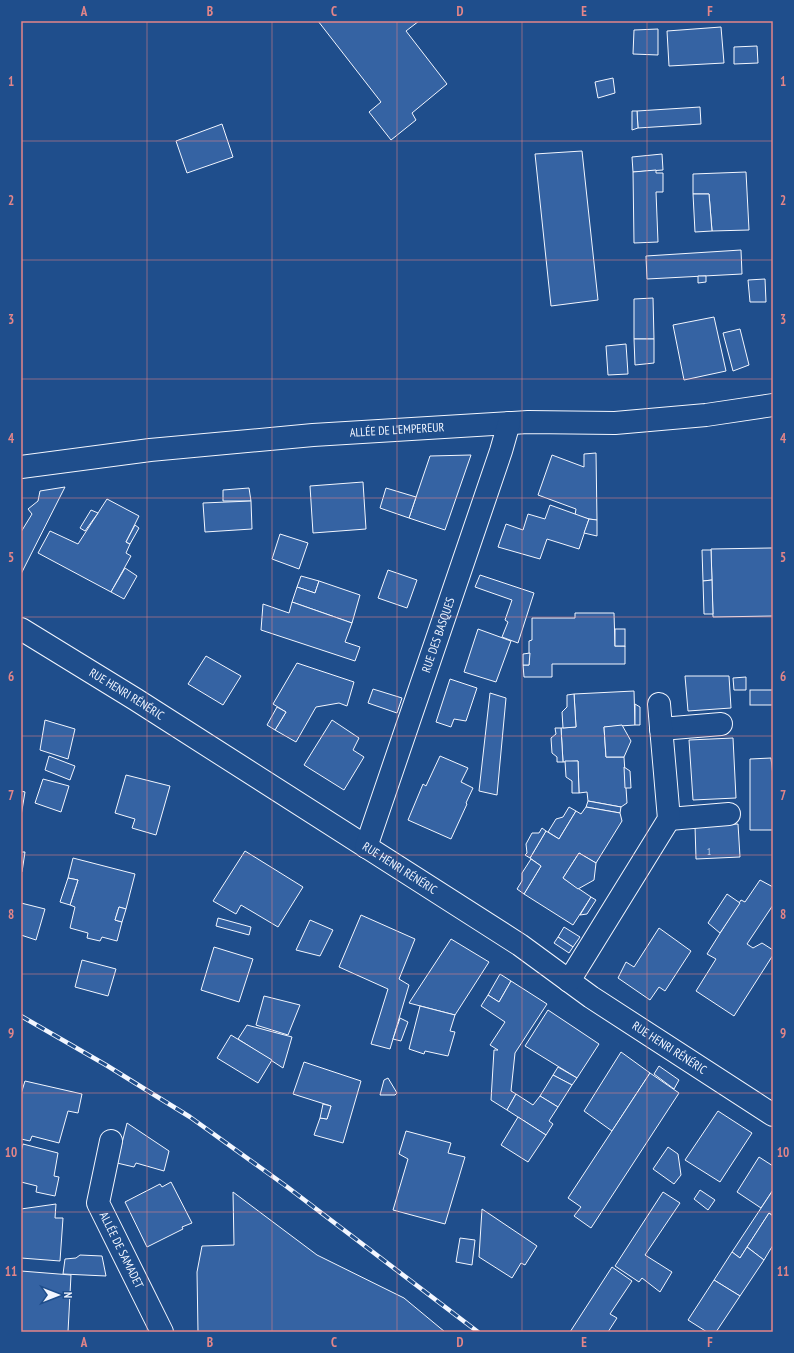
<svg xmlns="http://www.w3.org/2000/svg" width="794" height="1353" font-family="'PT Sans Narrow',sans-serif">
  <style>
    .building { fill: #3563a3; stroke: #f2f6ff }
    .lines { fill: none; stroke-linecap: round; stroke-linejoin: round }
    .minor-casing { stroke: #f2f6ff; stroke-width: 24 }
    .minor { stroke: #1f4e8c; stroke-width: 22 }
    .rail-casing { stroke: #f2f6ff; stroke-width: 4.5 }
    .rail { stroke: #1f4e8c; stroke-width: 3; stroke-dasharray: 9; stroke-linecap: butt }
    .grid { fill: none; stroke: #e38589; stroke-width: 1; stroke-opacity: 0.55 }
    .labels { text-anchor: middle; stroke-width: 3; stroke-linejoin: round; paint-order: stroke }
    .number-label { font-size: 10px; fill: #c3d1e8 }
    .street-label { font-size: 12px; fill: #f2f6ff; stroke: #1f4e8c }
    .neatline { fill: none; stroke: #e38589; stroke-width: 1.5 }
    .grid-label { font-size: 13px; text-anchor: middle; font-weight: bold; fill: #e38589 }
  </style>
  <rect width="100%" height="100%" fill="#1f4e8c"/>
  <!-- building -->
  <g class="building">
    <polygon points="318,21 419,21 406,31 447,84 412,113 416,120 391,140 369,112 381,102"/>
    <polygon points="721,27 724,63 669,66 667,31"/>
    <polygon points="658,29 658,55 633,54 634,30"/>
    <polygon points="757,46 758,63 734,64 734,47"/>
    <polygon points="613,78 615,93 598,98 595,82"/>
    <polygon points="700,107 701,124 638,128 637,111"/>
    <polygon points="632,111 637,111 638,128 632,130"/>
    <polygon points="222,124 233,157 187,173 176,141"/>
    <polygon points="582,151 598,300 551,306 535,154"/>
    <polygon points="662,154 663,170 633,172 632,157"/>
    <polygon points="656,170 656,173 663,173 663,192 656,192 658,242 634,243 633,172"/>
    <polygon points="746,172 749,230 712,231 709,194 693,194 693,174"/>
    <polygon points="693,194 709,194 712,231 695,232"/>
    <polygon points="741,250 742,274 647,279 646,256"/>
    <polygon points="698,276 706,276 706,282 698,283"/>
    <polygon points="765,279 766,302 750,302 748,280"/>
    <polygon points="653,298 654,339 634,339 634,299"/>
    <polygon points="714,317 726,371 684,380 673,325"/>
    <polygon points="740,329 749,365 733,371 723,333"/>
    <polygon points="634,339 654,339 654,363 635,365"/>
    <polygon points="626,344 628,374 608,375 606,346"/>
    <polygon points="596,453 597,520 589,519 575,515 576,509 538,495 552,455 584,467 584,454"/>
    <polygon points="471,455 445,530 409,518 430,456"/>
    <polygon points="363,482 366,529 313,533 310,486"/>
    <polygon points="65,487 21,574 21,532 32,514 28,509 38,501 40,491"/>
    <polygon points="249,488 251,501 223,501 223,490"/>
    <polygon points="386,488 416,497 409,518 380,508"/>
    <polygon points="107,499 139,516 126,542 130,544 126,553 131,556 111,592 38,553 50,531 78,544"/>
    <polygon points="251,501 252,529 205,532 203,503"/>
    <polygon points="550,505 589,519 579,549 547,539 540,559 498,547 506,524 523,530 528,514 545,519"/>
    <polygon points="91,510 98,513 85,531 80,528"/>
    <polygon points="589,519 597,520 597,536 584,533"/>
    <polygon points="135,525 139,528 130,544 126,542"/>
    <polygon points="280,534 308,543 299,569 272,559"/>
    <polygon points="770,548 773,548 773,616 713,617 711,549"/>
    <polygon points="702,550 711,550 712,580 703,581"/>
    <polygon points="125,568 137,576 124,599 111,592"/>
    <polygon points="388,570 417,580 407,608 378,598"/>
    <polygon points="480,575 534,593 518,643 502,637 508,622 505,620 512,600 475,587"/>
    <polygon points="301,576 319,581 315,593 297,587"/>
    <polygon points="712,580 713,614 704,614 703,581"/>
    <polygon points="319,581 360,595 352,623 292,602 297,587 315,593"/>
    <polygon points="292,602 352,623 345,642 360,647 355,661 261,630 263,604 289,613"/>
    <polygon points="575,613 614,613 615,646 625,646 625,664 552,664 552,677 524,677 523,665 529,665 529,641 532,640 532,618 575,618"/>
    <polygon points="478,629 511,641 496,682 464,672"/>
    <rect x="615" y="629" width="10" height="17"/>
    <polygon points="530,653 529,665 523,665 523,654"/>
    <polygon points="206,656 241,676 223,705 188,684"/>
    <polygon points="297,663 354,682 347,706 339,703 316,707 296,742 275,730 286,712 273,704"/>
    <polygon points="685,676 729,676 731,708 688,711"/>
    <polygon points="746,677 746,690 734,690 733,678"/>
    <polygon points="450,679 477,688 466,721 454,719 451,727 436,722"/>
    <polygon points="373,689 402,698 397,713 368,703"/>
    <rect x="750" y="690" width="23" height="15"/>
    <polygon points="634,691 635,725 604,727 606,757 624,757 627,803 621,807 588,801 587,792 579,793 578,761 563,762 561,728 576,727 574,694"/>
    <polygon points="490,693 506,698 497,795 479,791"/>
    <polygon points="574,694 576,727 563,728 562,712 567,707 567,695"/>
    <polygon points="635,704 640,707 640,725 635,725"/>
    <polygon points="277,707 286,712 275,730 267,725"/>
    <polygon points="45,720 75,729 68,759 40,750"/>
    <polygon points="332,720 359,738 353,750 364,757 344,790 304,765"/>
    <polygon points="622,725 631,741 624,757 606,757 604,727"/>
    <polygon points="555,728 561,728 563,762 557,762 557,757 552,753 551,738 556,734"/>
    <polygon points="733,738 736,798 693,800 689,740"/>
    <polygon points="49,756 75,766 70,780 45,770"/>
    <polygon points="440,756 468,768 461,782 473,788 466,803 467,804 451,839 408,820 423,784 426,786"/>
    <polygon points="771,758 773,776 773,830 750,830 750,759"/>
    <polygon points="565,761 578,761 579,793 572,793 572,781 566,777"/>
    <polygon points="624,767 630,771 631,788 625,788"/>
    <polygon points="126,775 170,786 156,835 132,828 135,819 115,813"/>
    <polygon points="43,779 69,786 61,812 35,803"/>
    <polygon points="21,791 25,792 21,816"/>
    <polygon points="588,801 621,807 620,813 586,807"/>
    <polygon points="569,807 576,811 559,839 548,832 556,819 563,817"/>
    <polygon points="586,807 620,813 622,821 596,863 579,853 563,878 591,897 573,925 524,894 541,866 530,858 546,831 559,839 576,811 581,814"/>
    <polygon points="738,824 740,857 696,859 695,826"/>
    <polygon points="542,828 546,831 530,858 525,855 527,853 526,844 532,833 539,833"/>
    <polygon points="245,851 303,887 278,927 241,905 236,914 213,901"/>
    <polygon points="21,852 25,852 22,872 21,871"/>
    <polygon points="579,853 596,863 594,880 578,889 563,878"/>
    <polygon points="73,858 135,874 126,909 119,907 115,920 122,922 117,941 102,937 100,941 87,938 88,933 70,928 75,907 70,905 78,880 68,878"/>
    <polygon points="531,859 541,866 524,894 517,889 522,881 522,873"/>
    <polygon points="68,878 78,880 70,905 60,902"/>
    <polygon points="760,880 773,887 773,905 747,944 753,948 762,943 773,950 773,955 734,1016 696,991 716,959 707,954 741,900 745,902"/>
    <polygon points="727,894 740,903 720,933 708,923"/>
    <polygon points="591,897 596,900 587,914 580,915"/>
    <polygon points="21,903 45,909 36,940 21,935"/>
    <polygon points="119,907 126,909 122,922 115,920"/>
    <polygon points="361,915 415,939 399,979 409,985 390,1049 371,1044 388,989 339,967"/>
    <polygon points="218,918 251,927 249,935 216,926"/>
    <polygon points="310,920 333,930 320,956 296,950"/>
    <polygon points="564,927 580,937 573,947 558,937"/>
    <polygon points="659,928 691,951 665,991 659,987 650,1000 618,978 626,962 634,967"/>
    <polygon points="558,937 573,947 569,953 554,943"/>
    <polygon points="451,939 489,962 455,1015 409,1003"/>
    <polygon points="214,947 253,959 239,1002 201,990"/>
    <polygon points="82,960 116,969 108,996 75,987"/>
    <polygon points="500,974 511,981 499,1002 488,995"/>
    <polygon points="511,981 547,1004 515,1053 511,1091 516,1094 507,1110 491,1100 494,1050 498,1050 490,1045 505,1022 481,1006 488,995 499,1002"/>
    <polygon points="264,996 300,1005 288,1035 256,1025"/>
    <polygon points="420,1006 455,1015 450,1031 455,1032 448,1056 425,1051 424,1054 409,1049"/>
    <polygon points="548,1010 599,1044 577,1078 525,1046"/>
    <polygon points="400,1018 408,1022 401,1041 393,1039"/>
    <polygon points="247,1025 292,1037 283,1068 238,1039"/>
    <polygon points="231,1035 272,1060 258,1083 217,1058"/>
    <polygon points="621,1052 650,1073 612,1131 584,1111"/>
    <polygon points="304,1062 361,1081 343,1143 314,1135 320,1118 327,1119 331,1106 293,1094"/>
    <polygon points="659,1066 679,1080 674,1089 654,1074"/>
    <polygon points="558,1067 577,1078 572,1085 553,1075"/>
    <polygon points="650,1073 679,1093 591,1228 574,1216 581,1207 568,1198"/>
    <polygon points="553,1075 572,1085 558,1107 540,1096"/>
    <polygon points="388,1078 397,1093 395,1095 380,1095 384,1080"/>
    <polygon points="25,1081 82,1094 78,1113 68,1111 59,1143 32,1136 30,1141 21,1139 21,1094"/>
    <polygon points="516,1094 533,1105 540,1096 558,1107 549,1121 553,1124 546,1135 507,1110"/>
    <polygon points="323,1104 331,1106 327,1119 320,1118"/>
    <polygon points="718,1111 752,1133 720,1182 685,1160"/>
    <polygon points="518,1117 546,1135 528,1162 501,1145"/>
    <polygon points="127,1123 169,1151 164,1171 136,1163 134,1167 117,1163"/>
    <polygon points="406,1131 451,1143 448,1153 465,1157 445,1224 393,1210 408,1159 399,1154"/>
    <polygon points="23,1144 58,1153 54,1176 59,1177 55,1196 36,1192 37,1186 21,1182 21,1152"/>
    <polygon points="668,1147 678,1154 681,1175 674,1184 653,1169"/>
    <polygon points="759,1157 773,1166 773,1190 761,1208 737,1192"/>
    <polygon points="171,1182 192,1223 182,1227 183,1229 147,1247 125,1202 160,1184 162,1187"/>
    <polygon points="700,1190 715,1200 708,1210 694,1199"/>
    <polygon points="773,1190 773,1216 769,1213 740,1258 732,1252"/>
    <polygon points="233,1192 317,1255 404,1298 445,1332 198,1332 197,1272 202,1246 234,1245"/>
    <polygon points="663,1192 680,1203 645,1255 672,1272 660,1292 642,1278 639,1282 615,1266"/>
    <polygon points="56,1204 55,1218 63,1218 60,1261 21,1258 21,1209"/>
    <polygon points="482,1209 537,1246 525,1265 521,1263 512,1278 479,1257"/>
    <polygon points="769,1213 773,1216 773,1245 764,1260 747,1247"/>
    <polygon points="460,1238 475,1240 472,1265 456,1262"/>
    <polygon points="747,1247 764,1260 740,1296 714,1280 732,1252 740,1258"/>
    <polygon points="80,1255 102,1256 106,1276 63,1274 65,1259 76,1258"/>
    <polygon points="612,1267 632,1281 610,1314 617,1318 608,1332 570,1332"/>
    <polygon points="21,1271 71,1275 68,1332 21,1332"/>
    <polygon points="714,1280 740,1296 716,1332 707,1332 688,1320"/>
  </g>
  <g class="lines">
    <defs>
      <g id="minor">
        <path id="s1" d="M21 467 150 450 313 435 528 422 615 423 706 415 773 405"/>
        <path id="s2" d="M21 629 135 699 520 945 591 997 773 1115"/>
        <polyline points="661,729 721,724"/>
        <polyline points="669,819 729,814"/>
        <path id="s3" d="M366 847 501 451 509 423"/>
        <polyline points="569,981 669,819 659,704"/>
        <path id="s4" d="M111 1141 98 1203 162 1332"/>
      </g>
    </defs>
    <!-- minor casing -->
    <use href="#minor" class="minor-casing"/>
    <!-- minor -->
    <use href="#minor" class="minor"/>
    <defs>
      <polyline id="rail" points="21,1016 106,1065 190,1117 286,1186 478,1332"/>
    </defs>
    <!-- rail casing -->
    <use href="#rail" class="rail-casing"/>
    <!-- rail -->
    <use href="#rail" class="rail"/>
  </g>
  <!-- grid -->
  <path class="grid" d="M147 21V1332M272 21V1332M397 21V1332M522 21V1332M647 21V1332M21 141H773M21 260H773M21 379H773M21 498H773M21 617H773M21 736H773M21 855H773M21 974H773M21 1093H773M21 1212H773"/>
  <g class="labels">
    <!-- number labels -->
    <g class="number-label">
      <text x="709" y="855">1</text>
    </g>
    <!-- street labels -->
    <g class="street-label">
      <text dy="4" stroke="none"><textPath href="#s1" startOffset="378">ALLÉE DE L'EMPEREUR</textPath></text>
      <text dy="4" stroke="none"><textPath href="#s3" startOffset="224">RUE DES BASQUES</textPath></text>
      <text dy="4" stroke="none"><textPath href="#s2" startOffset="124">RUE HENRI RÉNÉRIC</textPath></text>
      <text dy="4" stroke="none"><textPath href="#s2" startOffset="448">RUE HENRI RÉNÉRIC</textPath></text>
      <text dy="4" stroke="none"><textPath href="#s2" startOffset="772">RUE HENRI RÉNÉRIC</textPath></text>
      <text dy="4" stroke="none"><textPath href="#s4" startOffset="116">ALLÉE DE SAMADET</textPath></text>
    </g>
  </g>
  <!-- border -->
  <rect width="794" height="1353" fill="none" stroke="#1f4e8c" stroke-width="44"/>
  <!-- north arrow -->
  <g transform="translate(58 1295) rotate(90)" stroke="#1f4e8c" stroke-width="3" paint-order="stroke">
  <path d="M0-3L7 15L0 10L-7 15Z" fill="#f2f6ff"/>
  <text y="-6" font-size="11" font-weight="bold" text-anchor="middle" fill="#f2f6ff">N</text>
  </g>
  <rect x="22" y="22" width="750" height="1309" class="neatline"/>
  <g class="grid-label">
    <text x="84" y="16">A</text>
    <text x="210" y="16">B</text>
    <text x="334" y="16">C</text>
    <text x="460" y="16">D</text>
    <text x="584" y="16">E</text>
    <text x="710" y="16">F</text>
    <text x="11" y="86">1</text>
    <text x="783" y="86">1</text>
    <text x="11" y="205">2</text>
    <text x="783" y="205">2</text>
    <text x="11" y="324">3</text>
    <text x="783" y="324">3</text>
    <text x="11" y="443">4</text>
    <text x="783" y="443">4</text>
    <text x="11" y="562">5</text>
    <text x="783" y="562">5</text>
    <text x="11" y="681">6</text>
    <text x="783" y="681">6</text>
    <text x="11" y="800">7</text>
    <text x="783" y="800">7</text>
    <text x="11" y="919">8</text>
    <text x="783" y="919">8</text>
    <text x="11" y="1038">9</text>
    <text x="783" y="1038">9</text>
    <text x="11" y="1157">10</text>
    <text x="783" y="1157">10</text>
    <text x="11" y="1276">11</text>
    <text x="783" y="1276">11</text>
    <text x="84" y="1347">A</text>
    <text x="210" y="1347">B</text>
    <text x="334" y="1347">C</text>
    <text x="460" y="1347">D</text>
    <text x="584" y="1347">E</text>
    <text x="710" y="1347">F</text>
  </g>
</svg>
